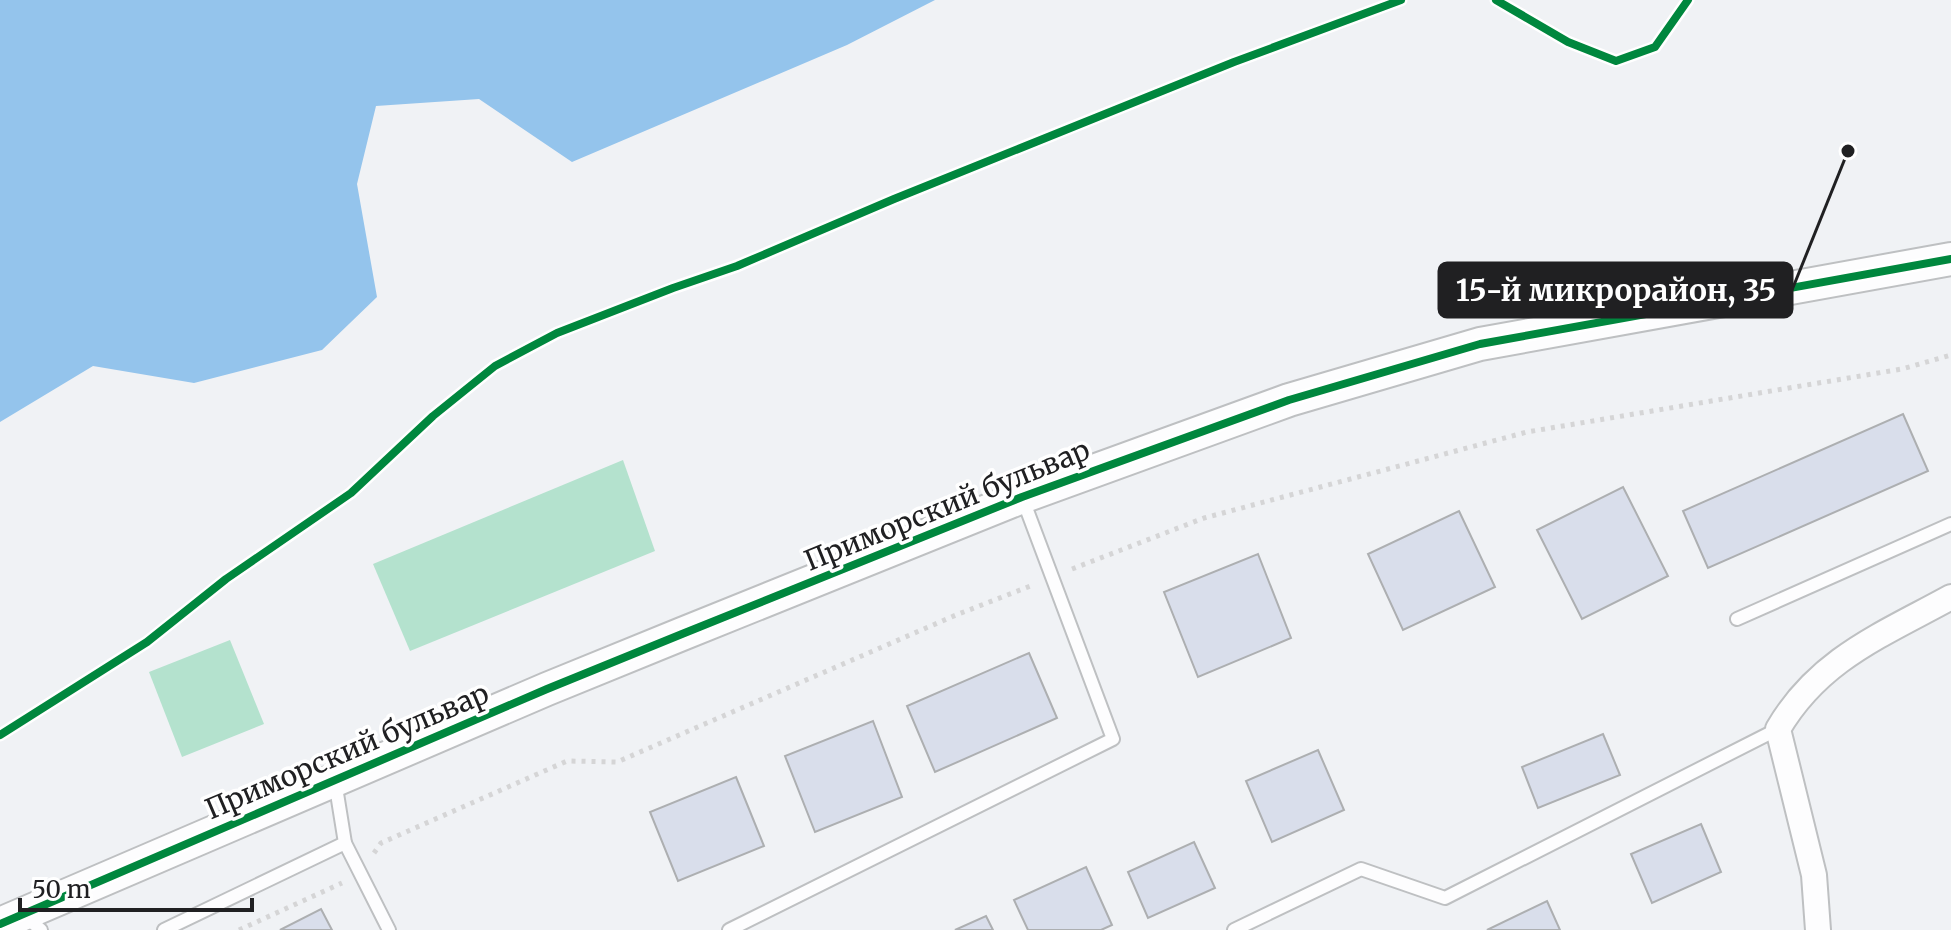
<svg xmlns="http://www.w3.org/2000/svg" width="1951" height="930" font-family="Merriweather,serif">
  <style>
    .green { fill: #b4e2ce }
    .water { fill: #94c4ec }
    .building { fill: #d9deeb; stroke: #adafb1; stroke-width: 2 }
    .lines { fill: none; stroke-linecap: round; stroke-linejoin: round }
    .service-casing { stroke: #bec0c2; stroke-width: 16 }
    .minor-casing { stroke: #bec0c2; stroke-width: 28 }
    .tertiary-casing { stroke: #bec0c2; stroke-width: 36 }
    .path { stroke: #d5d5d6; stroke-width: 5; stroke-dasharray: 4 6; stroke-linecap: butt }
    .service { stroke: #fdfdfe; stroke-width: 12 }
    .minor { stroke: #fdfdfe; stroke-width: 24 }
    .tertiary { stroke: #fdfdfe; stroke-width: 32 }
    .cycleway-casing { stroke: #fff; stroke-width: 13 }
    .cycleway { stroke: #00873e; stroke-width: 8 }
    .labels { text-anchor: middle; stroke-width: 7; stroke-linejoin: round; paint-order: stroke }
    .street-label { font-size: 28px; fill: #202022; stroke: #fff }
    .leader { fill: none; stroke: #202022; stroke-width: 3 }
    .callout-dot { fill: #202022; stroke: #fff; stroke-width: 3 }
    .callout { fill: #202022; stroke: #202022; stroke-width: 3 }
    .callout-label { font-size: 30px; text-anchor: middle; font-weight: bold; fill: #fff }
  </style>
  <rect width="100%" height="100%" fill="#f0f2f5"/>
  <!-- green -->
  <g class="green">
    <polygon points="623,460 655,551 410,651 373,564"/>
    <polygon points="230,640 264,724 182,757 149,672"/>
  </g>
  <!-- water -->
  <polygon class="water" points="0,0 935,0 847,45 572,162 479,99 376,106 357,184 377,297 322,350 194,383 93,366 0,422"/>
  <!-- building -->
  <g class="building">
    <polygon points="1903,414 1928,471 1708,568 1683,511"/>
    <polygon points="1623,487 1668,576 1582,619 1537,530"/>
    <polygon points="1459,511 1495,587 1403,630 1368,554"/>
    <polygon points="1258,554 1291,638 1198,677 1164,592"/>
    <polygon points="1029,653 1057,718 935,772 907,706"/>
    <polygon points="873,721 902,797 815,832 785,756"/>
    <polygon points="1603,734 1620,775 1538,808 1522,767"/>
    <polygon points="1318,750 1344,810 1272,842 1246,781"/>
    <polygon points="736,777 764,846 678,881 650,812"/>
    <polygon points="1701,824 1721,872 1652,903 1631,854"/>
    <polygon points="1194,842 1215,888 1148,918 1128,872"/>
    <polygon points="1086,867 1112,925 1101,930 1028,930 1014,900"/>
    <polygon points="1547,901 1560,930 1487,930"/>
    <polygon points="321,909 332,930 280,930"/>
    <polygon points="986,916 993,930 955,930"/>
  </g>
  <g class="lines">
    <defs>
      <g id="service">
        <polyline points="1737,619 1951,524"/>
        <polyline points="345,843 389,930"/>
        <polyline points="25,916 41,930"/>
        <polyline points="164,930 345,843 335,781"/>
        <polyline points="729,930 1113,739 1022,497"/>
        <polyline points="1234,930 1361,869 1445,898 1778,729"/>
      </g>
      <path id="minor" d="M1818 930 1814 875 1778 729C1819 659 1882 635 1951 597"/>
      <polyline id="tertiary" points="0,924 547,689 682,634 1022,497 1289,400 1480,344 1951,259"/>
    </defs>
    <!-- service casing -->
    <use href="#service" class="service-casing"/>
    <!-- minor casing -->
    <use href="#minor" class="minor-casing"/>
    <!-- tertiary casing -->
    <use href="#tertiary" class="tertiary-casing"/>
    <!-- path -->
    <g class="path">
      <polyline points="1072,569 1204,518 1527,432 1902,369 1951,355"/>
      <polyline points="374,853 381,843 567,761 617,762 956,615 1033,585"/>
      <polyline points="239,930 342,883"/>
    </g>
    <!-- service -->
    <use href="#service" class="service"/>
    <!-- minor -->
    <use href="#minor" class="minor"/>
    <!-- tertiary -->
    <use href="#tertiary" class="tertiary"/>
    <defs>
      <g id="cycleway">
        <polyline points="1496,0 1568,42 1616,61 1655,47 1688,0"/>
        <polyline points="0,735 147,642 226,579 351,493 433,416 495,366 557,333 673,288 737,266 894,199 1234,62 1401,0"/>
        <polyline points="0,924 547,689 682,634 1022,497 1289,400 1480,344 1951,259"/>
      </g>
    </defs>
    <!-- cycleway casing -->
    <use href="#cycleway" class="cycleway-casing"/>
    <!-- cycleway -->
    <use href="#cycleway" class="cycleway"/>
  </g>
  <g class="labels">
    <!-- street labels -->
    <g class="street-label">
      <text transform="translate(947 505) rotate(-22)" y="10">Приморский бульвар</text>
      <text transform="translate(347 751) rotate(-23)" y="10">Приморский бульвар</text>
    </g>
  </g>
  <!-- callouts -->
  <path class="leader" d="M1848 151L1792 290"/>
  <circle class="callout-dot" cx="1848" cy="151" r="8"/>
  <rect class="callout" x="1439" y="263" width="353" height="54" rx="8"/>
  <g class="callout-label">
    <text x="1616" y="301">15-й микрорайон, 35</text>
  </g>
  <!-- scale -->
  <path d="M20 898v12h232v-12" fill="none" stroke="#202022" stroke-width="4"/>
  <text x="32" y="898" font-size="24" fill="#202022" stroke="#ffffff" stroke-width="6" paint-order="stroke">50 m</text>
</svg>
